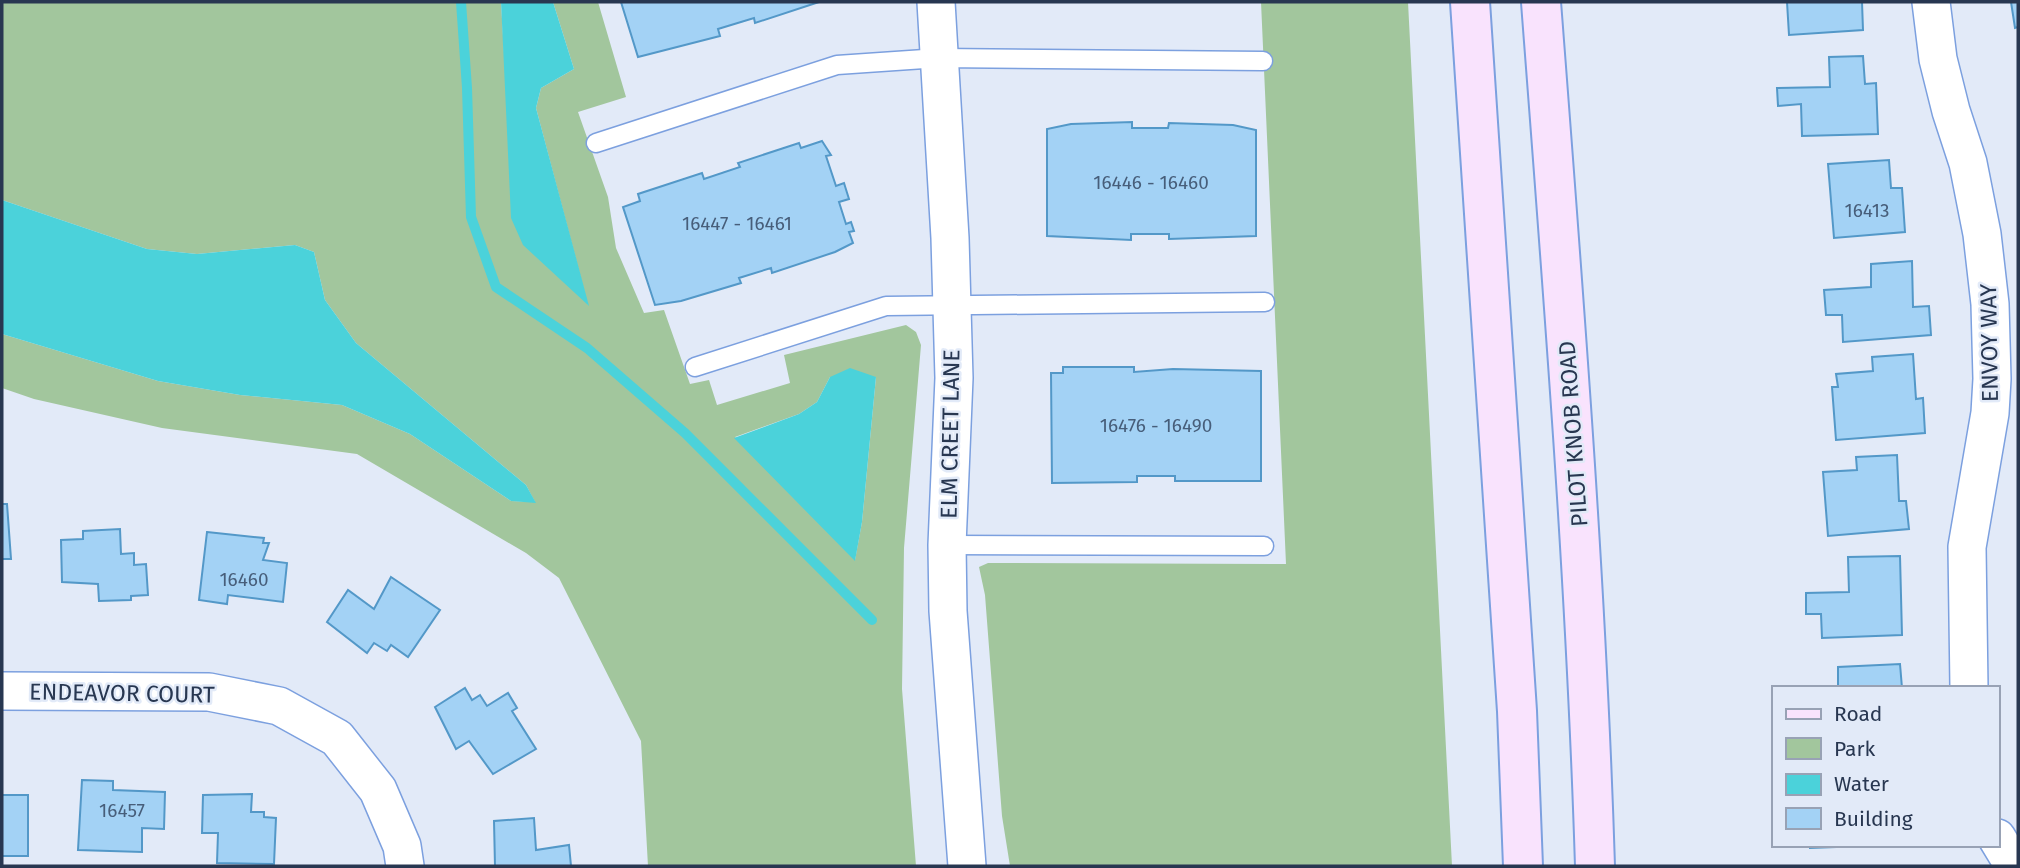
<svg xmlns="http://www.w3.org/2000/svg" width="2020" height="868" font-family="'Fira Sans',sans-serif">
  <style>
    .green { fill: #a2c69d; fill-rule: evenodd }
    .water { fill: #4bd2da }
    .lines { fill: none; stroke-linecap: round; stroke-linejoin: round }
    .stream { stroke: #4bd2da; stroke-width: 10 }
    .building { fill: #a3d2f5; stroke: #5398c8; stroke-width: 2 }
    .service-casing { stroke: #7ca0df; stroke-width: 21 }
    .minor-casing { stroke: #7ca0df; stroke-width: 40 }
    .secondary-casing { stroke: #7ca0df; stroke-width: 42 }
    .service { stroke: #fff; stroke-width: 18 }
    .minor { stroke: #fff; stroke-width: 37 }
    .secondary { stroke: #f9e3fd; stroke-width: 38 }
    .labels { text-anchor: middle; stroke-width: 5; stroke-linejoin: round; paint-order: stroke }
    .number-label { font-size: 19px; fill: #475e7a }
    .street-label { font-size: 23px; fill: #283751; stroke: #e2eaf8 }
  </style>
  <rect width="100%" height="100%" fill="#e2eaf8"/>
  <!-- green -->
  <g class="green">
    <path d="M2 2H501L507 103 588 305 536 108 541 88 574 69 553 2H598L626 97 578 112 608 197 616 248 644 313 664 310 690 384 709 380 717 405 790 383 784 355 906 325 916 332 921 345 904 548 902 689 916 866H648L641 741 559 578 526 553 357 454 162 428 34 399 2 388V334L158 381 240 395 342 405 410 434 511 501 535 502 526 485 356 343 325 300 314 252 295 245 197 254 147 249 2 200ZM830 377H876L862 522 855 560 735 437 799 414 817 402Z"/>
    <polygon points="1261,2 1408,2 1452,866 1010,866 1002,816 985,595 979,567 988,563 1286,564"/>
  </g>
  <!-- water -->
  <g class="water">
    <polygon points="501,2 553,2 574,69 541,88 536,108 589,306 523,245 511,218"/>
    <polygon points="2,200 147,249 197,254 295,245 314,252 325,300 356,343 526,485 536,503 511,501 410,434 342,405 240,395 158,381 2,334"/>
    <polygon points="850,368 876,377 862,522 855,561 734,438 799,414 817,402 830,377"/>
  </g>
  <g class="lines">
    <!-- stream -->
    <polyline class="stream" points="461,2 467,88 471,217 496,287 587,348 685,433 872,620"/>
  </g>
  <!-- building -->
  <g class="building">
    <polygon points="621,2 819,2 755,23 754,18 718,29 720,36 638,57"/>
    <polygon points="1787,2 1862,2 1863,30 1789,35"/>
    <polygon points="2011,2 2018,2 2018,27 2015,28"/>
    <polygon points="1863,56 1865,84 1876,83 1878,134 1802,136 1801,104 1778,106 1777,88 1830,87 1829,57"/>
    <polygon points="1132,122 1132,128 1168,128 1169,123 1233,125 1256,130 1256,236 1169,239 1169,234 1131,234 1131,240 1047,236 1047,129 1071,124"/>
    <polygon points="822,141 831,155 826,156 836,186 844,183 849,199 839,202 846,224 851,222 854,231 849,232 853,243 835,252 772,273 771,268 739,278 741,283 681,301 655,305 623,207 640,201 638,194 702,173 704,179 740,167 738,163 799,143 801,148"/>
    <polygon points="1889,160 1891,188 1902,188 1905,232 1834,238 1828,164"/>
    <polygon points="1912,261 1913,307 1929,306 1931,335 1843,342 1842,315 1826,315 1824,290 1871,287 1871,264"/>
    <polygon points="1913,354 1916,399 1923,398 1925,433 1836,440 1832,387 1838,387 1836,374 1873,371 1872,357"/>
    <polygon points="1063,367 1134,367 1134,372 1173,369 1261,371 1261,481 1175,481 1175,476 1137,476 1137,482 1052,483 1051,373 1063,373"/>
    <polygon points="1897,455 1899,501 1906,501 1909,529 1828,536 1823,472 1857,470 1856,457"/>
    <polygon points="2,504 7,504 11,559 2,559"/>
    <polygon points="120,529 121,554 134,553 134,565 146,564 148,595 131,596 131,600 99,601 98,584 62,582 61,540 83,539 83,531"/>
    <polygon points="207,532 264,538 263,543 269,543 263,560 287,563 283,602 228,595 227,604 199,600"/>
    <polygon points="1900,556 1902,635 1822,638 1821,614 1806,614 1806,593 1849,592 1848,557"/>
    <polygon points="391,577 440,610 408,657 391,645 387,651 374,643 367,653 327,622 348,590 374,609"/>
    <polygon points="1900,664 1902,688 1838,688 1838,667"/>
    <polygon points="465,688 472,700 480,695 487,706 508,693 517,708 512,711 536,749 493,774 469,741 456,749 435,707"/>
    <polygon points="82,780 113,781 113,790 165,792 164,829 142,828 142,852 78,850"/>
    <polygon points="252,794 251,812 264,812 264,817 276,818 274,864 217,863 218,833 202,833 203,795"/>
    <rect x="2" y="795" width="26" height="61"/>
    <polygon points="534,818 536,850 569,845 571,866 495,866 494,821"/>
    <polygon points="1810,845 1892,845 1810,848"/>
  </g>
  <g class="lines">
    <defs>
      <g id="service">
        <polyline points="596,143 837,65 939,58 1263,61"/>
        <polyline points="695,367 886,306 1265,302"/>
        <polyline points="947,545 1264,546"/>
      </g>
      <g id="minor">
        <polyline points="936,2 950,238 954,378 947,545 948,611 967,866"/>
        <polyline points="1931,2 1938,59 1951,111 1968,163 1982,234 1990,304 1992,379 1990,413 1967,547 1969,688"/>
        <polyline points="2,691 209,692 279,706 337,738 378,790 402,846 405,866"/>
        <polyline points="1997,838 2014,866"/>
      </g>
      <g id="secondary">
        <polyline points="1470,2 1517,711 1523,866"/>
        <path d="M1541 2C1563 290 1586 577 1595 866"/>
      </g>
    </defs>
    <!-- service casing -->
    <use href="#service" class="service-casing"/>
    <!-- minor casing -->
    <use href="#minor" class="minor-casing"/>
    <!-- secondary casing -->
    <use href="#secondary" class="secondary-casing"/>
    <!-- service -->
    <use href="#service" class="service"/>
    <!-- minor -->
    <use href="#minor" class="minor"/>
    <!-- secondary -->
    <use href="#secondary" class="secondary"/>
  </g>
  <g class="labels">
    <!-- number labels -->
    <g class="number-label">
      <text x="1151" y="189">16446 - 16460</text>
      <text x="1867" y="217">16413</text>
      <text x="737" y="230">16447 - 16461</text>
      <text x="1156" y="432">16476 - 16490</text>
      <text x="244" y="586">16460</text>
      <text x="122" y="817">16457</text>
    </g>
    <!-- street labels -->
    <g class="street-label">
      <text transform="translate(1989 343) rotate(-91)" y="8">ENVOY WAY</text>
      <text transform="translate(950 434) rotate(-89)" y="8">ELM CREET LANE</text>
      <text transform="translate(1573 434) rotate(-94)" y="8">PILOT KNOB ROAD</text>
      <text transform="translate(122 693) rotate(1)" y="8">ENDEAVOR COURT</text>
    </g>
  </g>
  <!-- border -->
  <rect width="2020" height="868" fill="none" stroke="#283751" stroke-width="7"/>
  <!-- legend -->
  <rect x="1772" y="686" width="228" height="161" fill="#e2eaf8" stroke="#98a2b5" stroke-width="2"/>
  <rect x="1786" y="709" width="35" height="10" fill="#f9e3fd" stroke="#98a2b5" stroke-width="2"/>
  <text x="1834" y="721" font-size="21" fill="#283751">Road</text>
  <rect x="1786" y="738" width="35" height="21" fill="#a2c69d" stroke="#98a2b5" stroke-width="2"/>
  <text x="1834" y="756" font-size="21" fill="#283751">Park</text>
  <rect x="1786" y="774" width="35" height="21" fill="#4bd2da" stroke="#98a2b5" stroke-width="2"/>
  <text x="1834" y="791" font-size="21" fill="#283751">Water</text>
  <rect x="1786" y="808" width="35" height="21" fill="#a3d2f5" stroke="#98a2b5" stroke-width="2"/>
  <text x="1834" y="826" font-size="21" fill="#283751">Building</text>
</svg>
